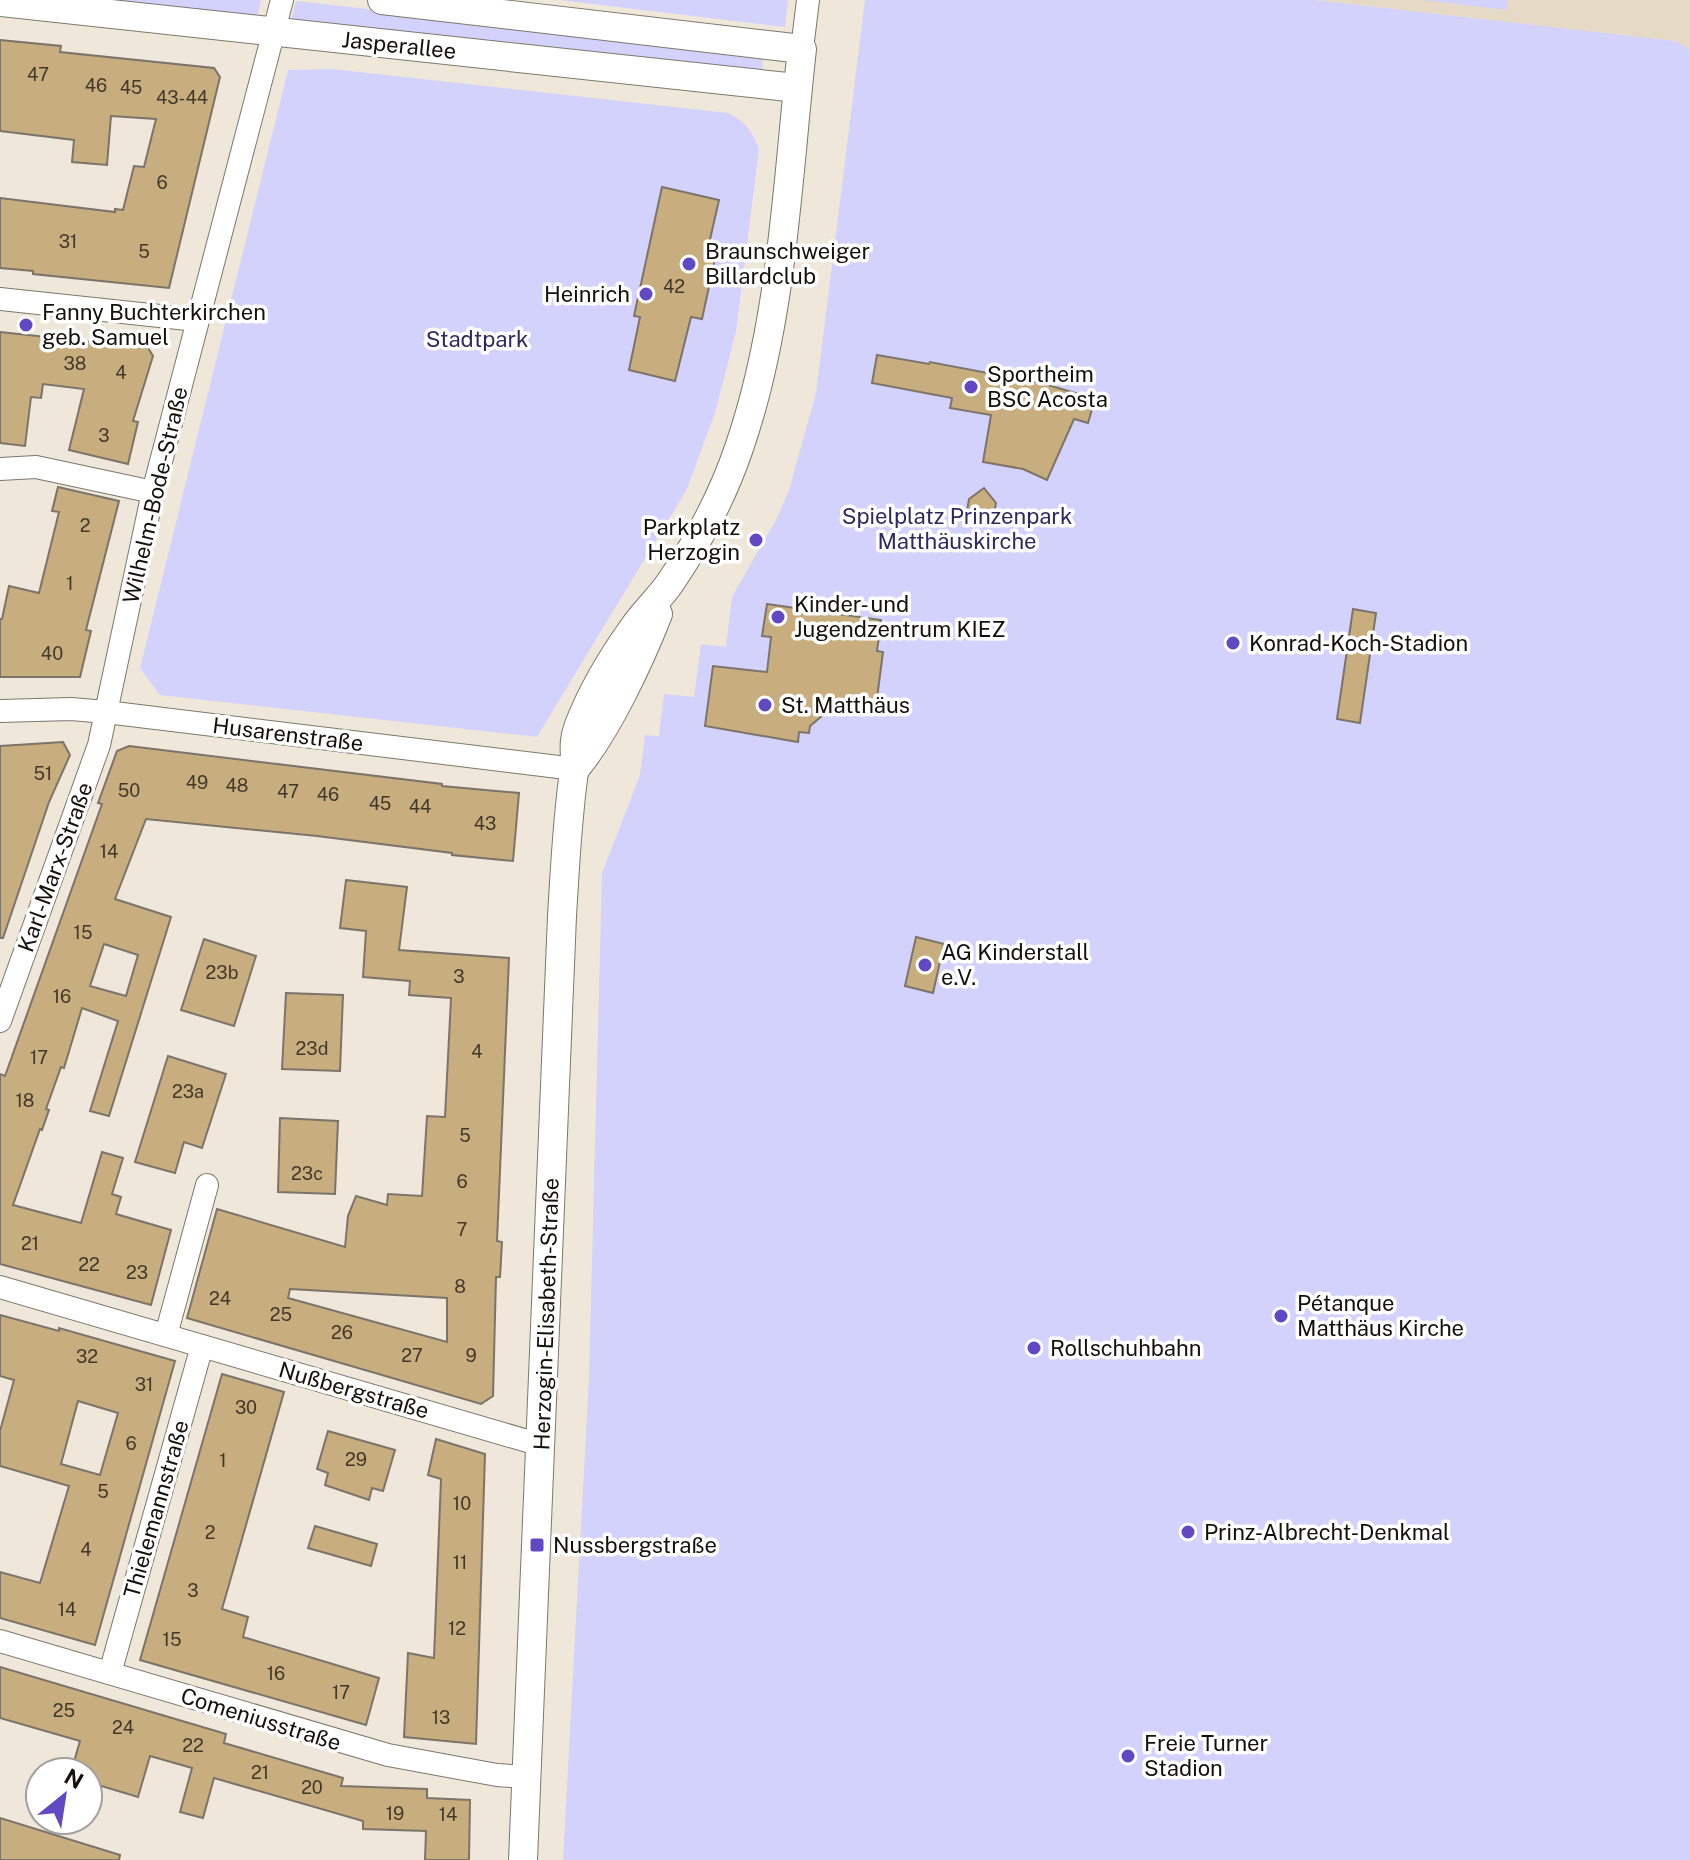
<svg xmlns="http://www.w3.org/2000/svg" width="1690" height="1860" font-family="'Public Sans',sans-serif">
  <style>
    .built { fill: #e6dac7 }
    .green { fill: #d3d2fc }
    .building { fill: #c8ad7f; stroke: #7b7469; stroke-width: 2; fill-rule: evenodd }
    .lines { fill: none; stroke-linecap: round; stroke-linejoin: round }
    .minor-casing { stroke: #7e776c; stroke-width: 24 }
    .tertiary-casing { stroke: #7e776c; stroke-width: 30 }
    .minor { stroke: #fff; stroke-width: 22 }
    .tertiary { stroke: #fff; stroke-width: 28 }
    .poi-dot { fill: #6049c2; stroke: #fff; stroke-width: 3 }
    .labels { text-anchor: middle; stroke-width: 7; stroke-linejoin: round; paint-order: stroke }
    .number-label { font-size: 18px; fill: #403829 }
    .street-label { font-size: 22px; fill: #13110c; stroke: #fff }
    .poi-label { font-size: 22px; fill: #13110c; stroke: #fff; text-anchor: start }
    .park-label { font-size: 22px; fill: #312862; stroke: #fff }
  </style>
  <rect width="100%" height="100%" fill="#efe7da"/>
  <!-- built -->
  <polygon class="built" points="1315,0 1690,0 1690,50 1676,41"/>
  <!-- green -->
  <g class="green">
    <polygon points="60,0 261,0 256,22"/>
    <polygon points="559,0 788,0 785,27"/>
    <polygon points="865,0 1315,0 1676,41 1690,50 1690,1860 563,1860 589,1378 602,873 640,775 645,735 659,736 664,694 694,697 701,644 726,647 732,597 777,518 789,490 816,393"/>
    <polygon points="1423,0 1508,0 1507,10"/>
    <polygon points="296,1 763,53 762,74 291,21"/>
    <path d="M332 69 728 113C746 122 752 131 759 149L736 331 716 410 687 489 537 737 160 695 140 668 288 70Z"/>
  </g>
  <!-- building -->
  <g class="building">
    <polygon points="0,40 61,46 60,52 214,68 220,77 169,288 33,274 33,271 0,268 0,198 115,212 115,209 123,210 134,166 144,167 156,119 111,116 107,165 72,162 74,140 0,131"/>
    <polygon points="662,187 719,200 706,257 715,259 702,319 691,317 675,381 629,370 640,317 634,316"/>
    <polygon points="0,332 148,348 153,356 133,421 138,422 128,464 69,450 84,389 43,384 41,398 31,397 25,446 0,443"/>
    <polygon points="877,355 929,364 930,362 1045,384 1095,399 1088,423 1074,419 1047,480 1023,469 983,462 991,415 950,408 952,398 872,383"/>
    <polygon points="58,487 119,501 86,630 91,631 80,677 0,677 0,619 2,619 9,586 39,593 59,512 52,511"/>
    <polygon points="984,488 996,503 994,514 985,521 974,520 967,511 969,499"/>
    <polygon points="767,604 881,620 877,651 883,652 876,706 828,700 822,716 810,726 809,733 799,732 798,742 705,726 713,666 767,672 771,637 762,636"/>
    <polygon points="1353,609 1376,613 1360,723 1337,719"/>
    <polygon points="63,742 70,755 49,802 3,938 0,938 0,746"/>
    <path d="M129 746 442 784V786L519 793 513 861 452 855V853L317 836 146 819 115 899 171 917 109 1116 90 1111 118 1021 82 1008 64 1068 61 1067 46 1109 49 1110 42 1130 40 1129 13 1205 81 1223 102 1152 123 1158 112 1194 121 1197 116 1214 171 1230 151 1305 0 1264V1074L5 1076 102 804 98 803 117 751ZM104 944 138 955 126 996 90 986Z"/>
    <path d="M346 880 407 887 399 950 509 958 497 1241 502 1242 500 1277H496L493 1396 481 1404 187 1318 217 1209 345 1247 348 1216 356 1196 387 1205 388 1194 422 1196 427 1116 445 1117 451 998 409 995 410 981 363 977 366 931 340 928ZM290 1289 447 1298V1342L288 1298Z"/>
    <polygon points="916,937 944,944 933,993 905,986"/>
    <polygon points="204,939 256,956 234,1026 181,1010"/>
    <polygon points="286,993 343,995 340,1071 282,1069"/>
    <polygon points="168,1056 226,1074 202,1148 184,1142 175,1173 135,1162"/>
    <polygon points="280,1118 338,1121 335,1194 278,1192"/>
    <path d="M0 1315 59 1331V1328L175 1361 95 1645 0 1618V1572L40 1583 69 1486 0 1466V1431L14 1380 0 1376ZM78 1401 118 1413 100 1475 61 1464Z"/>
    <polygon points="222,1374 284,1392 222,1609 248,1617 243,1637 379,1678 366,1725 140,1660"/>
    <polygon points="328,1431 395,1450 383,1491 372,1488 369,1500 325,1485 328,1473 317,1469"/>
    <polygon points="436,1439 485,1454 476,1744 404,1737 408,1653 434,1658 441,1479 428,1475"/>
    <polygon points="315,1526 377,1544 371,1566 308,1548"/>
    <polygon points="0,1667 226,1734 224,1743 343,1778 341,1786 427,1789 427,1798 470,1800 469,1860 425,1860 426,1831 363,1829 363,1821 214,1778 203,1818 180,1812 192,1768 150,1756 138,1797 88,1782 88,1772 71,1772 80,1741 0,1718"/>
    <polygon points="0,1818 120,1855 119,1860 0,1860"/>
  </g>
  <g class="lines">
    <defs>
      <g id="minor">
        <polyline points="802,49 808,0"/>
        <polyline points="0,299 197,320"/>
        <polyline points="0,469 36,467 153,492"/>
        <polyline points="0,711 71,709 106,712 575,769"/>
        <polyline points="0,1021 99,745 153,492 282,0"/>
        <polyline points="0,1287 541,1445"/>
        <polyline points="166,1335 207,1185"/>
        <polyline points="0,1641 388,1755 497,1775 527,1777"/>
        <polyline points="110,1673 202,1346"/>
      </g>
      <g id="tertiary">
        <path d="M382 0 802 49C787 182 783 321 739 448 723 495 698 542 670 583 659 599 643 613 632 630 612 658 592 692 579 725 571 746 577 753 574 772 567 820 565 868 562 916L523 1860"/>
        <polyline points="0,2 797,88"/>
        <path d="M575 769C607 731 640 660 658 614"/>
      </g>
    </defs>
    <!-- minor casing -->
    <use href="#minor" class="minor-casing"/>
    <!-- tertiary casing -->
    <use href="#tertiary" class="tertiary-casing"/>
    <!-- minor -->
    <use href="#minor" class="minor"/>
    <!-- tertiary -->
    <use href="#tertiary" class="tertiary"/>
  </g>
  <!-- markers -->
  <g class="poi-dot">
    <circle cx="689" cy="264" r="8"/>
    <circle cx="646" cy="294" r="8"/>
    <circle cx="26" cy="325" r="8"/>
    <circle cx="971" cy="387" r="8"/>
    <circle cx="756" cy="540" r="8"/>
    <circle cx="778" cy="617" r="8"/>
    <circle cx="1233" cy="643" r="8"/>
    <circle cx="765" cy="705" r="8"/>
    <circle cx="925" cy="965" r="8"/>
    <circle cx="1281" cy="1316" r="8"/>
    <circle cx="1034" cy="1348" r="8"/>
    <circle cx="1188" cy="1532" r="8"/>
    <rect x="529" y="1537" width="16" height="16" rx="4"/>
    <circle cx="1128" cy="1756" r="8"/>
  </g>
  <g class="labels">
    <!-- number labels -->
    <g class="number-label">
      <text x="38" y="81">47</text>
      <text x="96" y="92">46</text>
      <text x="131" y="94">45</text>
      <text x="182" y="104">43-44</text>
      <text x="162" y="189">6</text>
      <text x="68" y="248">31</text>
      <text x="144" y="258">5</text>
      <text x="674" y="293">42</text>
      <text x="75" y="370">38</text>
      <text x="121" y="379">4</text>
      <text x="104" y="442">3</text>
      <text x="85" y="532">2</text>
      <text x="70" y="590">1</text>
      <text x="52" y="660">40</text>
      <text x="43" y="780">51</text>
      <text x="197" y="789">49</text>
      <text x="237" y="792">48</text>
      <text x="129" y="797">50</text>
      <text x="288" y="798">47</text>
      <text x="328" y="801">46</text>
      <text x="380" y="810">45</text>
      <text x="420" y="813">44</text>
      <text x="485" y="830">43</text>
      <text x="109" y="858">14</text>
      <text x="83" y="939">15</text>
      <text x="222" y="979">23b</text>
      <text x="459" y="983">3</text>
      <text x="62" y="1003">16</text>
      <text x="312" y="1055">23d</text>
      <text x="477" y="1058">4</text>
      <text x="39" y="1064">17</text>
      <text x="188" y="1098">23a</text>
      <text x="25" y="1107">18</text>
      <text x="465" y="1142">5</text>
      <text x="307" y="1180">23c</text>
      <text x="462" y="1188">6</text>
      <text x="462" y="1236">7</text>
      <text x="30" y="1250">21</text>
      <text x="89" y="1271">22</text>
      <text x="137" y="1279">23</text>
      <text x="460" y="1293">8</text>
      <text x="220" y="1305">24</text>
      <text x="281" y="1321">25</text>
      <text x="342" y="1339">26</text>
      <text x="412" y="1362">27</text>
      <text x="471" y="1362">9</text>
      <text x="87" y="1363">32</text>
      <text x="144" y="1391">31</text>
      <text x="246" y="1414">30</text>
      <text x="131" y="1450">6</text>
      <text x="356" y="1466">29</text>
      <text x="223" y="1467">1</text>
      <text x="103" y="1498">5</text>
      <text x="462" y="1510">10</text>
      <text x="210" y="1539">2</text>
      <text x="86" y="1556">4</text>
      <text x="460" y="1569">11</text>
      <text x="193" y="1597">3</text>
      <text x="67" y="1616">14</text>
      <text x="457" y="1635">12</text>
      <text x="172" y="1646">15</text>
      <text x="276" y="1680">16</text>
      <text x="341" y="1699">17</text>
      <text x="64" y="1717">25</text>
      <text x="441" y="1724">13</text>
      <text x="123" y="1734">24</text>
      <text x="193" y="1752">22</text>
      <text x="260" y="1779">21</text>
      <text x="312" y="1794">20</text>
      <text x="395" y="1820">19</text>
      <text x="448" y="1821">14</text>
    </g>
    <!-- street labels -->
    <g class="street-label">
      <text transform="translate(399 45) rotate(6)" y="8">Jasperallee</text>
      <text transform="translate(155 495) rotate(-77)" y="8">Wilhelm-Bode-Straße</text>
      <text transform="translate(288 734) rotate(7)" y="8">Husarenstraße</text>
      <text transform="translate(55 867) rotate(-70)" y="8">Karl-Marx-Straße</text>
      <text transform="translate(546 1314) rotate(-88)" y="8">Herzogin-Elisabeth-Straße</text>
      <text transform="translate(354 1390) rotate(16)" y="8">Nußbergstraße</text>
      <text transform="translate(156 1509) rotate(-74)" y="8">Thielemannstraße</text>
      <text transform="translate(261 1719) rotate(17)" y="8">Comeniusstraße</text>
    </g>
    <!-- poi labels -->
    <g class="poi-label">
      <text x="705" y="259">Braunschweiger<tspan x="705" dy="25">Billardclub</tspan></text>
      <text x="630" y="302" text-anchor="end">Heinrich</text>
      <text x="42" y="320">Fanny Buchterkirchen<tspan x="42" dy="25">geb. Samuel</tspan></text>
      <text x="987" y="382">Sportheim<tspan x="987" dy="25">BSC Acosta</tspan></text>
      <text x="740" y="535" text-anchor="end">Parkplatz<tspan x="740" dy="25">Herzogin</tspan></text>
      <text x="794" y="612">Kinder- und<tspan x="794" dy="25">Jugendzentrum KIEZ</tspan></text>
      <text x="1249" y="651">Konrad-Koch-Stadion</text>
      <text x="781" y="713">St. Matthäus</text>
      <text x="941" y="960">AG Kinderstall<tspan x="941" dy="25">e.V.</tspan></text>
      <text x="1297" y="1311">Pétanque<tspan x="1297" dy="25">Matthäus Kirche</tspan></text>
      <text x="1050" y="1356">Rollschuhbahn</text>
      <text x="1204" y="1540">Prinz-Albrecht-Denkmal</text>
      <text x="553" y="1553">Nussbergstraße</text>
      <text x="1144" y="1751">Freie Turner<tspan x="1144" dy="25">Stadion</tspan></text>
    </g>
    <!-- park labels -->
    <g class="park-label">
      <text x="477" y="347">Stadtpark</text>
      <text x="957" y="524">Spielplatz Prinzenpark<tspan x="957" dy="25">Matthäuskirche</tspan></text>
    </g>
  </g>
  <!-- north arrow -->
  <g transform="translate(64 1796) rotate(30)"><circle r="38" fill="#ffffff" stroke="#a1a09e" stroke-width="2"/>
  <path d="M0-6L14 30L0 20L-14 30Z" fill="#6049c2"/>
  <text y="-12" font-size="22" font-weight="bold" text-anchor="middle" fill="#13110c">N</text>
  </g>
</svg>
